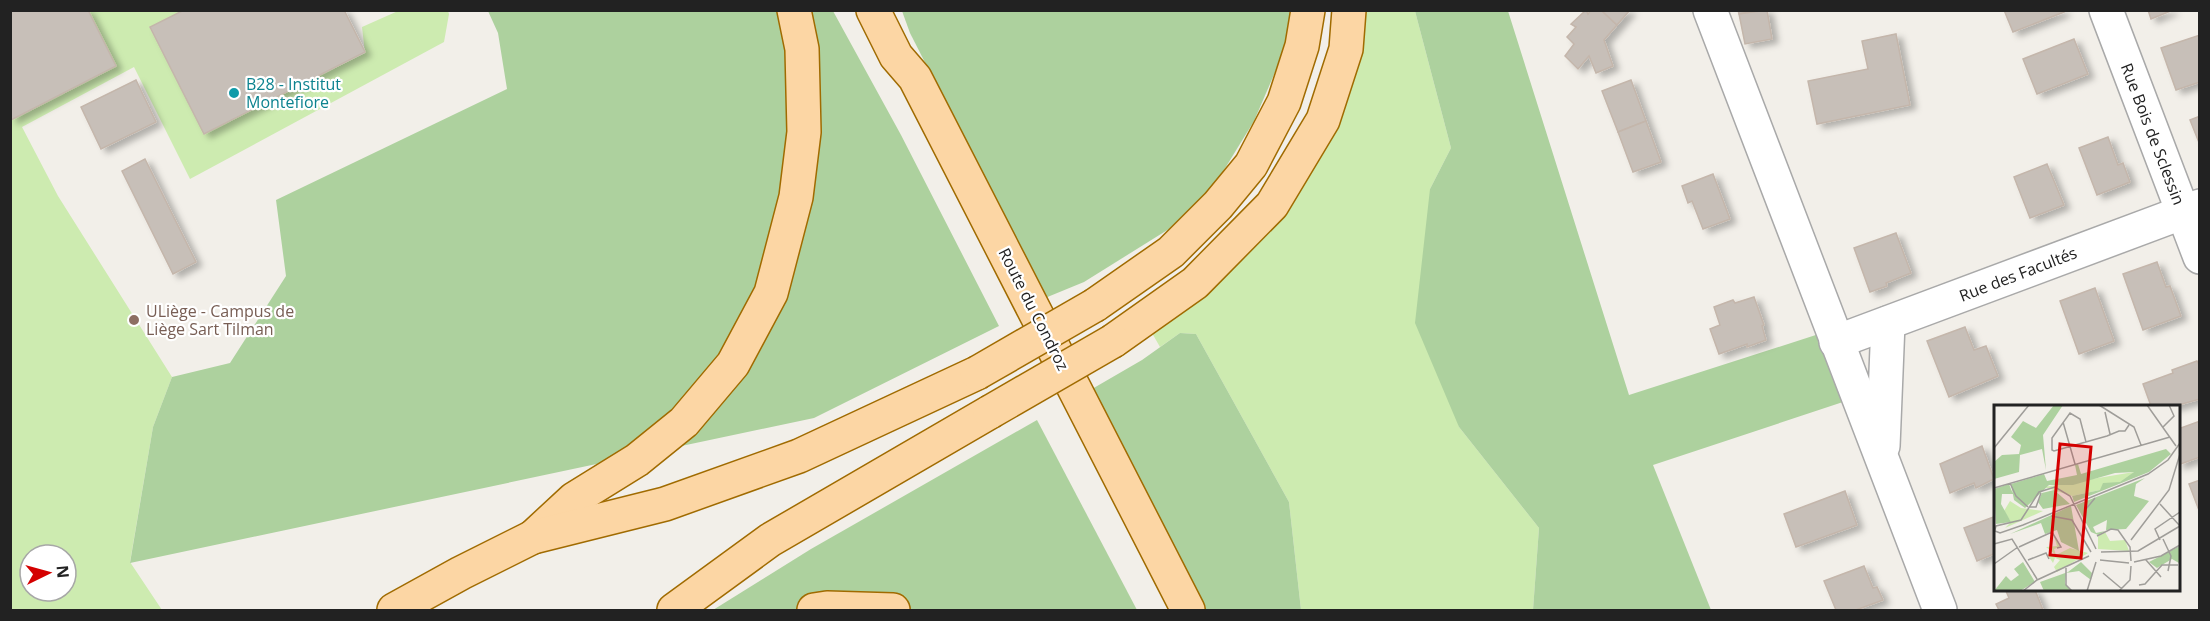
<svg xmlns="http://www.w3.org/2000/svg" width="2210" height="621" font-family="'Open Sans',sans-serif">
  <style>
    .grass { fill: #cdebb0; fill-rule: evenodd }
    .forest { fill: #add19e }
    .building { fill: #c7bfb8; stroke: #c4b6ab; stroke-width: 1.5; filter: url(#shadow) }
    .lines { fill: none; stroke-linecap: round; stroke-linejoin: round }
    .minor-casing { stroke: #a9a9a9; stroke-width: 36 }
    .major-casing { stroke: #a06b00; stroke-width: 36 }
    .minor { stroke: #fff; stroke-width: 33 }
    .major { stroke: #fcd6a4; stroke-width: 33 }
    .major-bridge-casing { stroke: #a06b00; stroke-width: 36; stroke-linecap: butt }
    .major-bridge { stroke: #fcd6a4; stroke-width: 33 }
    .culture-dot { fill: #0f9aa8; stroke: #fff; stroke-width: 2 }
    .education-dot { fill: #8d6e63; stroke: #fff; stroke-width: 2 }
    .labels { text-anchor: middle; stroke-width: 4.5; stroke-linejoin: round; paint-order: stroke }
    .culture-label { font-size: 16px; fill: #0d838f; stroke: #fff; text-anchor: start }
    .street-label { font-size: 16px; fill: #222; stroke: #fff }
    .education-label { font-size: 16px; fill: #785e54; stroke: #fff; text-anchor: start }
    .inset-road { fill: none; stroke: #9f9d99; stroke-width: 1.5 }
    .view { fill: #d40000; fill-opacity: 0.15; stroke: #d40000; stroke-width: 3 }
    .inset-edge { fill: none; stroke: #222; stroke-width: 3 }
  </style>
  <defs>
    <filter id="shadow"><feDropShadow dx="6" dy="4" stdDeviation="3" flood-color="#0004"/></filter>
  </defs>
  <rect width="100%" height="100%" fill="#f2efe9"/>
  <!-- grass -->
  <g class="grass">
    <path d="M88 11H184L150 28 204 133 365 53 362 27 398 11H448L449 14 444 42 190 179 134 67 22 127 58 196 172 377 153 427 130 562 162 610H11V120L116 66ZM30 555H66V591H30Z"/>
    <polygon points="1363,11 1415,11 1451,148 1430,189 1459,427 1539,528 1533,610 1301,610 1289,502 1196,334 1180,333 1160,347 1152,333 1284,215"/>
  </g>
  <!-- forest -->
  <g class="forest">
    <polygon points="488,11 833,11 901,135 999,326 814,418 130,563 153,427 172,377 230,363 286,276 276,200 507,89 498,33"/>
    <polygon points="902,11 1291,11 1285,49 1254,121 1216,183 1169,229 1084,282 1045,298 910,33"/>
    <polygon points="1415,11 1508,11 1629,395 1822,333 1849,400 1653,465 1711,610 1533,610 1539,528 1459,427 1415,323 1430,189 1451,148"/>
    <polygon points="1180,333 1196,334 1289,502 1301,610 1204,610 1092,389 1142,360"/>
    <polygon points="1037,420 1137,610 713,610 811,549"/>
  </g>
  <!-- building -->
  <g class="building">
    <polygon points="10,10 88,10 116,66 11,120"/>
    <polygon points="184,10 344,10 365,52 204,134 150,27"/>
    <polygon points="1586,10 1588,14 1591,10 1601,10 1617,25 1604,40 1613,66 1596,73 1589,56 1578,69 1565,56 1574,44 1567,37 1576,27 1571,24"/>
    <polygon points="1601,10 1630,10 1617,25"/>
    <polygon points="1738,10 1761,10 1739,14"/>
    <polygon points="1767,10 1772,39 1745,44 1739,14"/>
    <polygon points="2004,10 2063,10 2064,12 2013,32"/>
    <polygon points="2148,10 2173,10 2151,19"/>
    <polygon points="1896,34 1910,105 1817,124 1808,81 1868,69 1862,41"/>
    <polygon points="2200,35 2200,82 2176,90 2161,48"/>
    <polygon points="2074,39 2088,74 2037,94 2023,59"/>
    <polygon points="136,80 156,122 101,149 81,107"/>
    <polygon points="1631,80 1646,121 1618,132 1602,91"/>
    <polygon points="2200,116 2200,145 2190,120"/>
    <polygon points="1646,121 1661,162 1633,172 1618,132"/>
    <polygon points="2108,137 2118,165 2123,163 2130,182 2097,195 2079,148"/>
    <polygon points="145,159 196,262 173,274 122,171"/>
    <polygon points="2047,164 2064,205 2030,218 2014,177"/>
    <polygon points="1713,174 1730,219 1703,229 1692,201 1688,203 1682,186"/>
    <polygon points="1896,233 1911,273 1886,283 1887,286 1870,292 1854,248"/>
    <polygon points="2157,262 2166,287 2170,286 2181,316 2143,330 2123,274"/>
    <polygon points="2095,288 2114,341 2079,354 2060,301"/>
    <polygon points="1754,297 1764,325 1762,326 1766,340 1747,347 1747,344 1719,354 1710,329 1720,325 1714,307 1733,300 1735,303"/>
    <polygon points="1965,327 1974,350 1986,346 1998,376 1949,397 1927,341"/>
    <polygon points="2197,361 2200,367 2200,399 2175,406 2151,406 2143,384 2173,373 2172,370"/>
    <polygon points="2200,421 2200,457 2178,465 2178,429"/>
    <polygon points="1982,446 1994,479 1976,488 1974,483 1950,493 1940,464"/>
    <polygon points="2200,480 2200,513 2189,484"/>
    <polygon points="1845,491 1857,525 1796,547 1784,514"/>
    <polygon points="1996,516 1996,553 1977,561 1964,528"/>
    <polygon points="1864,566 1873,588 1877,587 1883,600 1856,610 1836,610 1824,581"/>
    <polygon points="2010,590 2035,590 2043,610 1999,610 1996,604 2009,598 2006,591"/>
  </g>
  <g class="lines">
    <defs>
      <g id="minor">
        <polyline points="1710,10 1940,610"/>
        <polyline points="2106,10 2200,257"/>
        <polyline points="1836,342 2200,206"/>
        <polyline points="1883,446 1888,323"/>
      </g>
      <g id="major">
        <polyline points="873,10 896,56 915,78 1188,610"/>
        <polyline points="1095,305 1171,252 1218,205 1251,165 1284,102 1302,46 1308,10"/>
        <polyline points="1113,341 1195,283 1272,205 1323,120 1346,49 1349,10"/>
        <polyline points="533,537 574,499 637,460 684,422 733,364 771,293 796,197 804,132 802,49 794,10"/>
        <polyline points="394,610 461,573 533,537 665,504 799,456 977,373"/>
        <polyline points="674,610 770,540 990,412"/>
        <polyline points="814,610 827,608 893,610"/>
      </g>
    </defs>
    <!-- minor casing -->
    <use href="#minor" class="minor-casing"/>
    <!-- major casing -->
    <use href="#major" class="major-casing"/>
    <!-- minor -->
    <use href="#minor" class="minor"/>
    <!-- major -->
    <use href="#major" class="major"/>
    <defs>
      <g id="major-bridge">
        <polyline points="977,373 1095,305"/>
        <polyline points="990,412 1113,341"/>
      </g>
    </defs>
    <!-- major-bridge casing -->
    <use href="#major-bridge" class="major-bridge-casing"/>
    <!-- major-bridge -->
    <use href="#major-bridge" class="major-bridge"/>
  </g>
  <!-- markers -->
  <circle class="culture-dot" cx="234" cy="93" r="6"/>
  <circle class="education-dot" cx="134" cy="320" r="6"/>
  <g class="labels">
    <!-- culture labels -->
    <g class="culture-label">
      <text x="246" y="90">B28 - Institut<tspan x="246" dy="18">Montefiore</tspan></text>
    </g>
    <!-- street labels -->
    <g class="street-label">
      <text transform="translate(2153 134) rotate(69)" y="6">Rue Bois de Sclessin</text>
      <text transform="translate(2018 274) rotate(-21)" y="6">Rue des Facultés</text>
      <text transform="translate(1034 309) rotate(63)" y="6">Route du Condroz</text>
    </g>
    <!-- education labels -->
    <g class="education-label">
      <text x="146" y="317">ULiège - Campus de<tspan x="146" dy="18">Liège Sart Tilman</tspan></text>
    </g>
  </g>
  <!-- overview -->
  <g transform="translate(1994 405)">
    <rect width="186" height="186" fill="#f2efe9"/>
    <path d="M140 67 134 74 106 85 78 91 50 82ZM16 96 27 103 49 106 11 123 17 117 10 106ZM111 127 116 136 131 135 135 146 104 144V131ZM59 128 66 142 60 144 62 150 76 143 94 148 63 167 60 162 66 155 61 153 59 158 53 149 62 150 52 142 63 141Z" fill="#cdebb0"/>
    <path d="M60 0H69L49 30 52 65 48 44 26 50 25 67 0 74V57L8 50 25 49 27 40 17 32 29 16 42 23ZM172 44 177 49 155 67 80 97 78 91 106 85 109 78 126 77 140 67 121 68 79 80H55L31 103 20 95 17 79 50 69 53 76 83 70 81 60 84 59 87 69ZM151 73 142 79 140 91 155 96 132 124 112 125 113 115 99 122 102 128 111 126 104 130 97 127 82 100ZM15 79 19 89H8L7 99 17 117 2 119 0 84ZM60 85 76 99 49 104 44 97 48 88ZM77 101 85 146 67 137 63 125 51 129 47 118 16 129ZM186 141 185 158 178 154 163 163 155 157ZM29 157 41 177 26 186H0L12 171 17 176 25 170 20 164ZM87 157 98 168 97 175 85 166 72 168 71 178 77 186H50L46 177 74 167Z" fill="#add19e"/>
    <path class="inset-road" d="M105 0 140 22 147 40M153 0 182 41M111 7 116 29M69 17 81 59M169 22 180 11 175 0M92 37 86 14 76 8 58 33V45L60 46 113 31 125 26H131L135 20M0 43 35 0M16 78 22 91 34 102M0 83 176 32M166 99 186 121M35 102H42L47 88M57 111 78 115 97 147M91 118 92 104 101 93M1 126 6 128 29 120 154 69 174 55 186 38M0 128 2 121 27 115 45 87 61 82 76 91 102 144M103 131 117 124 124 125 136 142 137 156M169 134 177 151 174 166M137 135 175 85 186 49M166 135 161 124 186 107M0 139 18 134 43 174M25 142 58 127 67 142 63 143M107 147 144 146 186 121M34 155 52 148 55 154M106 155 135 158M152 155 167 172M140 157 167 151 186 140M0 159 24 142M72 163V180L78 186M109 168 128 184M145 180 151 179 168 160H184M29 186 43 175 95 151M93 186 102 157M125 186 136 175 137 161"/>
    <path class="view" d="M66 39 97 42 87 153 56 150Z"/>
    <rect width="186" height="186" class="inset-edge"/>
  </g>
  <!-- border -->
  <rect width="2210" height="621" fill="none" stroke="#222222" stroke-width="24"/>
  <!-- north arrow -->
  <g transform="translate(48 573) rotate(85)"><circle r="28" fill="#ffffff" stroke="#a7a7a7" stroke-width="1.5"/>
  <path d="M0-4.5L10 22L0 15L-10 22Z" fill="#d40000"/>
  <text y="-9" font-size="16" font-weight="bold" text-anchor="middle" fill="#222222">N</text>
  </g>
</svg>
